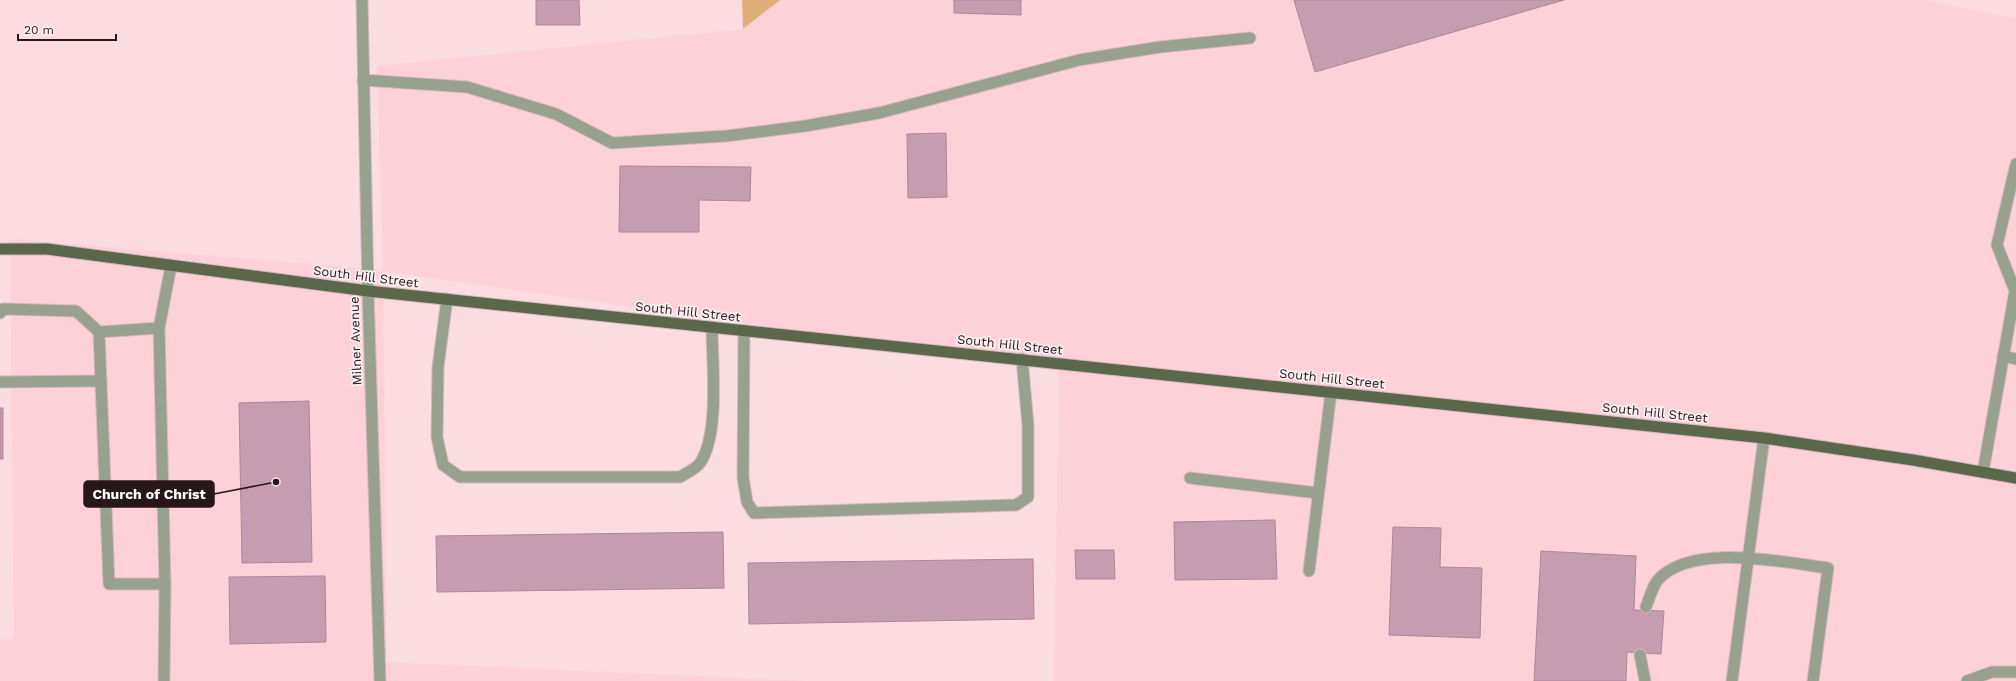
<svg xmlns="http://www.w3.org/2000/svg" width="2016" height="681" font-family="'Work Sans',sans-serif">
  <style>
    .built { fill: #fed0d7 }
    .green { fill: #e1ae78 }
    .building { fill: #c69cb1; stroke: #ae869a }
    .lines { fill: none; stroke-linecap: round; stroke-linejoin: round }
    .service-casing { stroke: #d4b9bd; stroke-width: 13 }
    .minor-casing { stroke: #d4b9bd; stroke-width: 13 }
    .primary-casing { stroke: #d4b9bd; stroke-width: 13 }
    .service { stroke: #98a090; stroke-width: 11 }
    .minor { stroke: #98a090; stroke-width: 11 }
    .primary { stroke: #5a674a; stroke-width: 11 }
    .labels { text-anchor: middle; stroke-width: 3.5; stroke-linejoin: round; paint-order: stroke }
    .street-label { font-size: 13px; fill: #28171a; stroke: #faeff1 }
    .leader { fill: none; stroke: #28171a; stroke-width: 1.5 }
    .callout-dot { fill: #28171a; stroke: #faeff1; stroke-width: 1.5 }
    .callout { fill: #28171a; stroke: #28171a; stroke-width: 1.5 }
    .callout-label { font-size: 14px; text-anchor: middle; font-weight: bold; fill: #fff }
  </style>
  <rect width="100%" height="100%" fill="#fadce1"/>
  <!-- built -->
  <polygon class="built" points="780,0 1925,0 2016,19 2016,681 1054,681 1059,368 383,271 387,662 806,681 0,681 0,640 14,639 10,239 383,270 377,66 743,29"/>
  <!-- green -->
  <polygon class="green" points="742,0 780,0 743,29"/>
  <!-- building -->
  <g class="building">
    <polygon points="536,0 579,0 580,25 536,25"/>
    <polygon points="954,0 1021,0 1021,15 954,13"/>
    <polygon points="1294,0 1564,0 1315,72"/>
    <polygon points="946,133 947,197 908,198 907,134"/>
    <polygon points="620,166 751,167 750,201 699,200 699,232 619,232"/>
    <polygon points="309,401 312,562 242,563 239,403"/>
    <rect x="0" y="408" width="3" height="51"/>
    <polygon points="1275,520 1277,579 1175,580 1174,522"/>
    <polygon points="1393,527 1441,528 1440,567 1482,568 1480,638 1389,635"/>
    <polygon points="723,532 724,588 437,592 436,536"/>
    <polygon points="1075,550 1114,550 1115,579 1076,579"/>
    <polygon points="1541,551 1636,556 1634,610 1664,611 1661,654 1627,652 1626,681 1534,681"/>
    <polygon points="1033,559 1034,619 749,624 748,563"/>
    <polygon points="325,576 326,642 230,644 229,577"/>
  </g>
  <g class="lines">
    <defs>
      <g id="service">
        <polyline points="363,80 467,87 556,114 612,143 726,136 805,126 879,113 1079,60 1160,47 1250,38"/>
        <path d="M447 299 438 367 437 437 443 465 460 477H680C686 473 696 469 700 463 720 434 712 363 712 327"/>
        <polyline points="0,313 3,309 76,311 99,332"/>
        <polyline points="159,328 165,584 109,584 99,332 159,328 171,266"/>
        <polyline points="744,331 743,477 747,502 754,513 1016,505 1028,497 1028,425 1022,359"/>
        <polyline points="2003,356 2016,359"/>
        <polyline points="0,382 101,381"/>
        <polyline points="1983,472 2015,291 1997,245 2016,164"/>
        <polyline points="1190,478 1318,493"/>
        <polyline points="1309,571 1331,392"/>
        <path d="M1646 607C1649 599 1652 588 1657 581 1690 542 1782 562 1828 568L1813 681"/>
        <polyline points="1640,655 1645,681"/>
        <polyline points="164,681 165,584"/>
        <polyline points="1732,681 1764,438"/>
        <polyline points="1967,681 1992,672 2016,672"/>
      </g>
      <polyline id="minor" points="362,0 368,291 380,681"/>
      <polyline id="primary" points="0,249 47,249 368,291 1764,438 1913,460 2016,478"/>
    </defs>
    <!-- service casing -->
    <use href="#service" class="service-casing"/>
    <!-- minor casing -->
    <use href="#minor" class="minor-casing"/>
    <!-- primary casing -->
    <use href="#primary" class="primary-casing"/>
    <!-- service -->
    <use href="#service" class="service"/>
    <!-- minor -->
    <use href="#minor" class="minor"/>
    <!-- primary -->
    <use href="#primary" class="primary"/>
  </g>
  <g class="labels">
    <!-- street labels -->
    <g class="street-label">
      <text transform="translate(366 276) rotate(7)" y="5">South Hill Street</text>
      <text transform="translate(688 311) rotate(6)" y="5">South Hill Street</text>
      <text transform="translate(355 341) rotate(-92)" y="5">Milner Avenue</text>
      <text transform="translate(1010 344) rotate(6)" y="5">South Hill Street</text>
      <text transform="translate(1332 378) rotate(6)" y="5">South Hill Street</text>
      <text transform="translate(1655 412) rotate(6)" y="5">South Hill Street</text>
    </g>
  </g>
  <!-- callouts -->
  <path class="leader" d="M276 482L214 494"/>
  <circle class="callout-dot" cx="276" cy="482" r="4"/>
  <rect class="callout" x="84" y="481" width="130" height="26" rx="4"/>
  <g class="callout-label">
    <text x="149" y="499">Church of Christ</text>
  </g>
  <!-- scale -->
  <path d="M18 34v6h98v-6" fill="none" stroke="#28171a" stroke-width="2"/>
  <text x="24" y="34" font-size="12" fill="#28171a" stroke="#faeff1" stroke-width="3" paint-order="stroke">20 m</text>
</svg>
